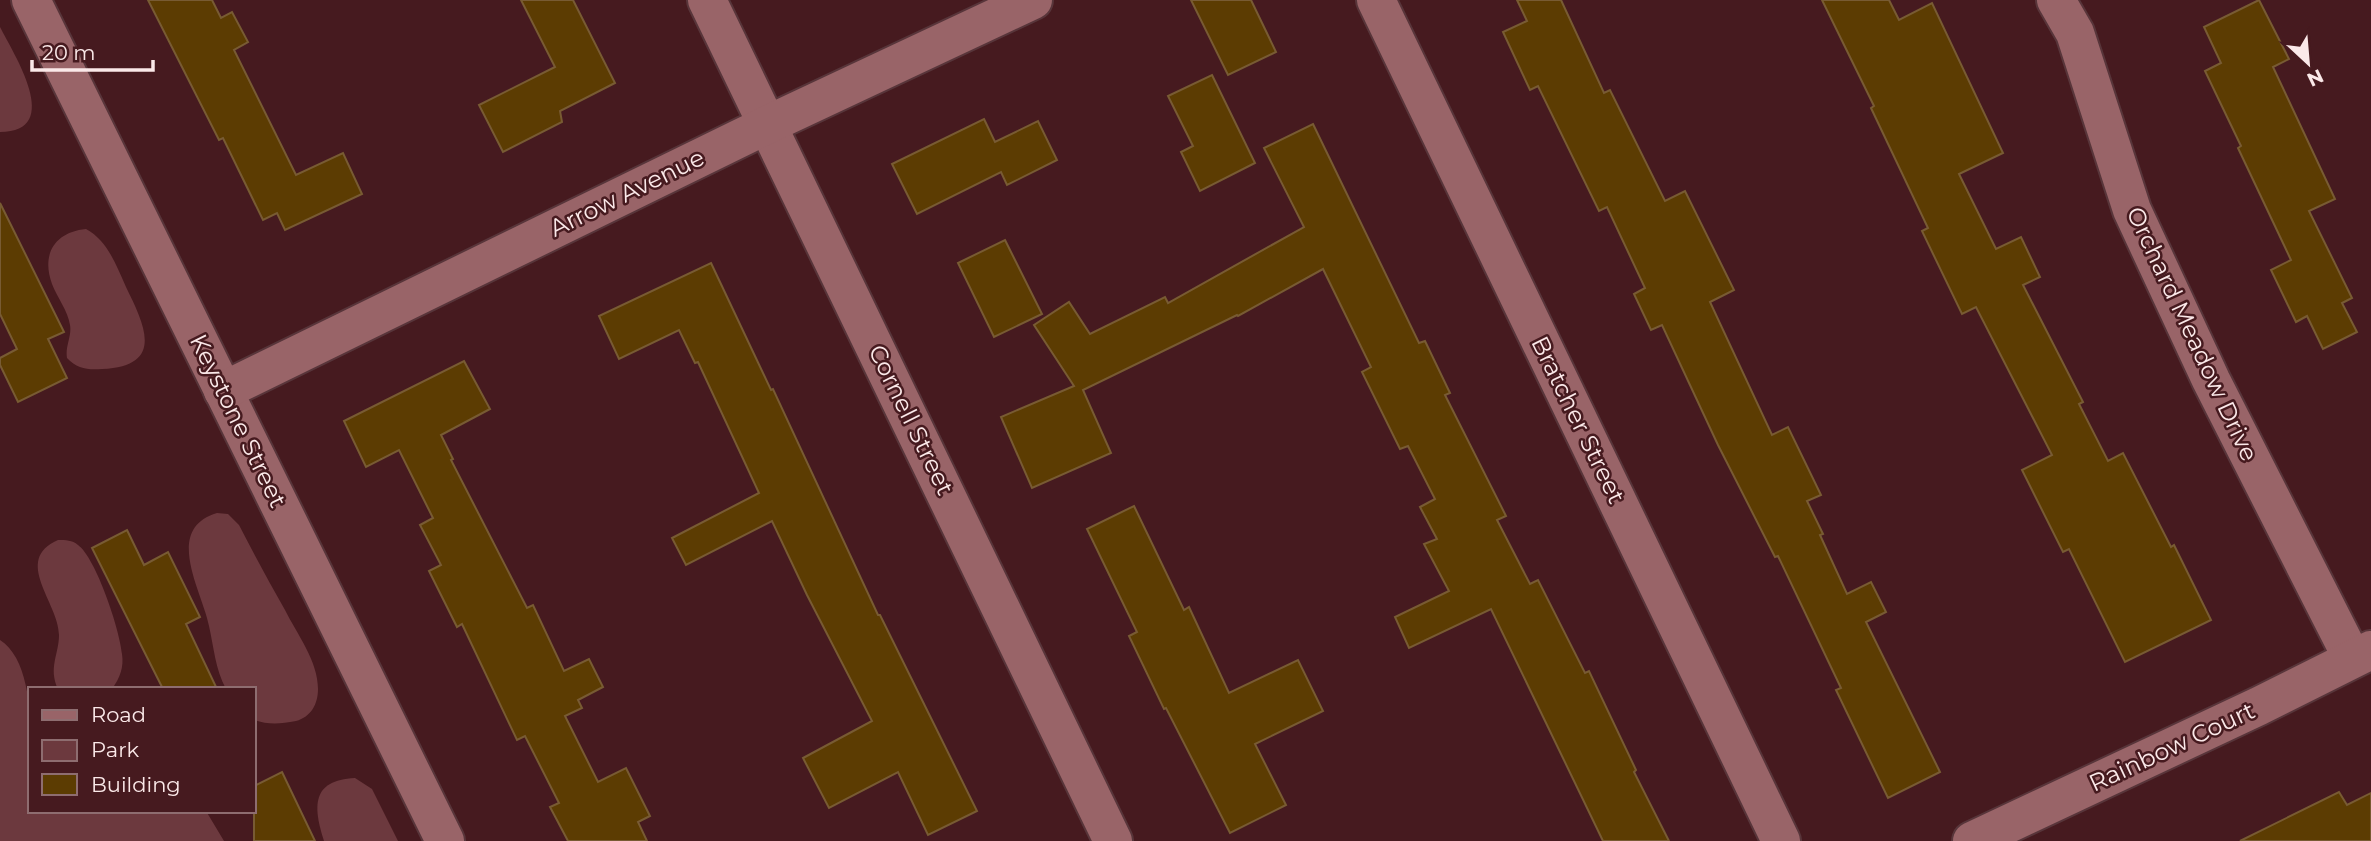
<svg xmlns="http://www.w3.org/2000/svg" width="2371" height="841" font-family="Montserrat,sans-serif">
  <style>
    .green { fill: #6c393e }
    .building { fill: #5c3c02; stroke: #785b33; stroke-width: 2 }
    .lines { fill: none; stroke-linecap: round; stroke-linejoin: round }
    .street-casing { stroke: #58353a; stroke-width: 42 }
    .street { stroke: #996468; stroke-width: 38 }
    .labels { text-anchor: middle; stroke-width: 5; stroke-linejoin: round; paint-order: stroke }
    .street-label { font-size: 24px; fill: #fbe9e9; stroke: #461a1f }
  </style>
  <rect width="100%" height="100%" fill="#461a1f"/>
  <!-- green -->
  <g class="green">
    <path d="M0 27C13 53 65 132 0 132Z"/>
    <path d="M86 229C108 241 116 265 126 287 144 324 166 366 102 369 88 370 77 369 67 358 65 346 72 336 70 325 68 311 57 297 52 284 41 254 55 232 86 229Z"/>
    <path d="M217 513 228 514 239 525C254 554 269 582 285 610 297 634 318 661 318 689 318 704 311 717 296 721 280 724 269 725 254 720V689H226C215 668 214 648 209 626 202 591 163 529 217 513Z"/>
    <path d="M58 540C66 540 72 540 78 545 96 558 120 630 122 654 124 667 120 678 112 689H58C48 668 59 654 59 635 59 603 12 560 58 540Z"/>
    <path d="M0 640C41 666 30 767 30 811H206L224 841H0Z"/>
    <path d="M355 778 372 789 398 841H324C313 807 311 780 355 778Z"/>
  </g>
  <!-- building -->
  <g class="building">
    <polygon points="148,0 212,0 221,18 232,12 248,42 234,50 296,175 343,153 362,194 285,230 277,213 263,220 223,138 219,140"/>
    <polygon points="521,0 573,0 615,83 560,111 562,122 503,152 479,105 555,67"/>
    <polygon points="1191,0 1251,0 1276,52 1228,75"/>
    <polygon points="1517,0 1561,0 1604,93 1610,90 1665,201 1685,191 1734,290 1710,302 1772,435 1788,427 1821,495 1807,501 1823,534 1820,535 1847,594 1871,582 1886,612 1866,622 1940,772 1888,798 1836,690 1841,688 1778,556 1775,557 1718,445 1662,325 1651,330 1634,294 1645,288 1607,207 1599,211 1538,86 1530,90 1503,32 1527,21"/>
    <polygon points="1822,0 1889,0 1899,20 1932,3 2003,153 1959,174 1996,249 2021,237 2040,277 2023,285 2083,402 2079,404 2108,461 2123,453 2171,547 2174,545 2211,620 2125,662 2069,549 2063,552 2022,470 2052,455 1976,307 1962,314 1922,231 1928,228 1871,108 1874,106"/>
    <polygon points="2259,0 2289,59 2273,67 2335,199 2309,211 2352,298 2342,303 2357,332 2323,349 2307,316 2296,322 2271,270 2291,260 2238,148 2241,146 2205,71 2221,63 2204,27"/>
    <polygon points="1212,75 1255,163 1200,191 1181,152 1193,146 1168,96"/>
    <polygon points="984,119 995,142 1038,121 1057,160 1007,185 1001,172 917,214 892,164"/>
    <polygon points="1313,124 1419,343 1425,341 1450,393 1445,395 1506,516 1497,520 1530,584 1538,580 1585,673 1589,671 1636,770 1634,772 1669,841 1603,841 1491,609 1409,648 1395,617 1449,591 1424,544 1437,539 1420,507 1435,499 1408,446 1400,449 1362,372 1371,367 1323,269 1238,316 1237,315 1083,390 1111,453 1032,488 1001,417 1074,386 1034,325 1069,302 1090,334 1165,297 1168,303 1304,227 1264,148"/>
    <polygon points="0,203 64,332 48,339 67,378 18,402 0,365 0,358 17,349 0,314"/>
    <polygon points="1005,240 1042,314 994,337 958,263"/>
    <polygon points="711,263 771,390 773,389 878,615 880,615 977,811 928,835 898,772 829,808 803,758 872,721 807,595 772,521 686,565 672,538 759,493 698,362 695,363 679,330 619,359 599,316"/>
    <polygon points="464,361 490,409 441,435 453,459 451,460 527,608 533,605 564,671 589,659 603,687 578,700 582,708 565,716 598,782 626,768 650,816 638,822 647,841 568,841 550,807 559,803 525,736 517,740 462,624 457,627 429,571 441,565 420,525 433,518 399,450 366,467 344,421"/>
    <polygon points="1134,506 1184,610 1189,607 1229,693 1298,660 1323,711 1255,744 1286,805 1230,833 1166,708 1164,709 1129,636 1137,632 1087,529"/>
    <polygon points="127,530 144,565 168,552 200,617 186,624 217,689 163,689 92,548"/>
    <polygon points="282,772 315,841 254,841 254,786"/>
    <polygon points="2339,792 2347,805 2371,793 2371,841 2240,841"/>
  </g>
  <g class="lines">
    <defs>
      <g id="street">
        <polyline points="31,0 445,841"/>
        <polyline points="707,0 1113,841"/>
        <polyline points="1376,0 1781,841"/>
        <polyline points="2056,0 2075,33 2132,210 2211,380 2352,658"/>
        <polyline points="223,391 769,124 1033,0"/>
        <polyline points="1972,841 2259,706 2371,650"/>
      </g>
    </defs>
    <!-- street casing -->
    <use href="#street" class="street-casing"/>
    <!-- street -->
    <use href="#street" class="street"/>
  </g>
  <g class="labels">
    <!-- street labels -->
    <g class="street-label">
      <text transform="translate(627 193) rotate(-26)" y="8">Arrow Avenue</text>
      <text transform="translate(2192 334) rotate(65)" y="8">Orchard Meadow Drive</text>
      <text transform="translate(911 420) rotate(64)" y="8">Cornell Street</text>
      <text transform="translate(1578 420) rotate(64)" y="8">Bratcher Street</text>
      <text transform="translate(238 421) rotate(64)" y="8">Keystone Street</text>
      <text transform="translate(2172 747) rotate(-25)" y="8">Rainbow Court</text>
    </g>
  </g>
  <!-- legend -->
  <rect x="28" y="687" width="228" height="126" fill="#461a1f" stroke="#8e6d70" stroke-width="2"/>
  <rect x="42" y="710" width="35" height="10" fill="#996468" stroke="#8e6d70" stroke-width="2"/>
  <text x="91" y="722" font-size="21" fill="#fbe9e9">Road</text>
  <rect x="42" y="740" width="35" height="21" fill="#6c393e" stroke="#8e6d70" stroke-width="2"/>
  <text x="91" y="757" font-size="21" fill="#fbe9e9">Park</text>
  <rect x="42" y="774" width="35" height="21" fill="#5c3c02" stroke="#8e6d70" stroke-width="2"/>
  <text x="91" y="792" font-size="21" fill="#fbe9e9">Building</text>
  <!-- north arrow -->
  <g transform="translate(2308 63) rotate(154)" stroke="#461a1f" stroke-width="5" paint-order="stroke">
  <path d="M0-5L12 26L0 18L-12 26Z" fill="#fbe9e9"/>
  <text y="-10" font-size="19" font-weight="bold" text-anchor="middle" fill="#fbe9e9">N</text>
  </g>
  <!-- scale -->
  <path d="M32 60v10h121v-10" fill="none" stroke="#fbe9e9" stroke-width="3.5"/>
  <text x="42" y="60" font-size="21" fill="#fbe9e9" stroke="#461a1f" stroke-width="5" paint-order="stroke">20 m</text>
</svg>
